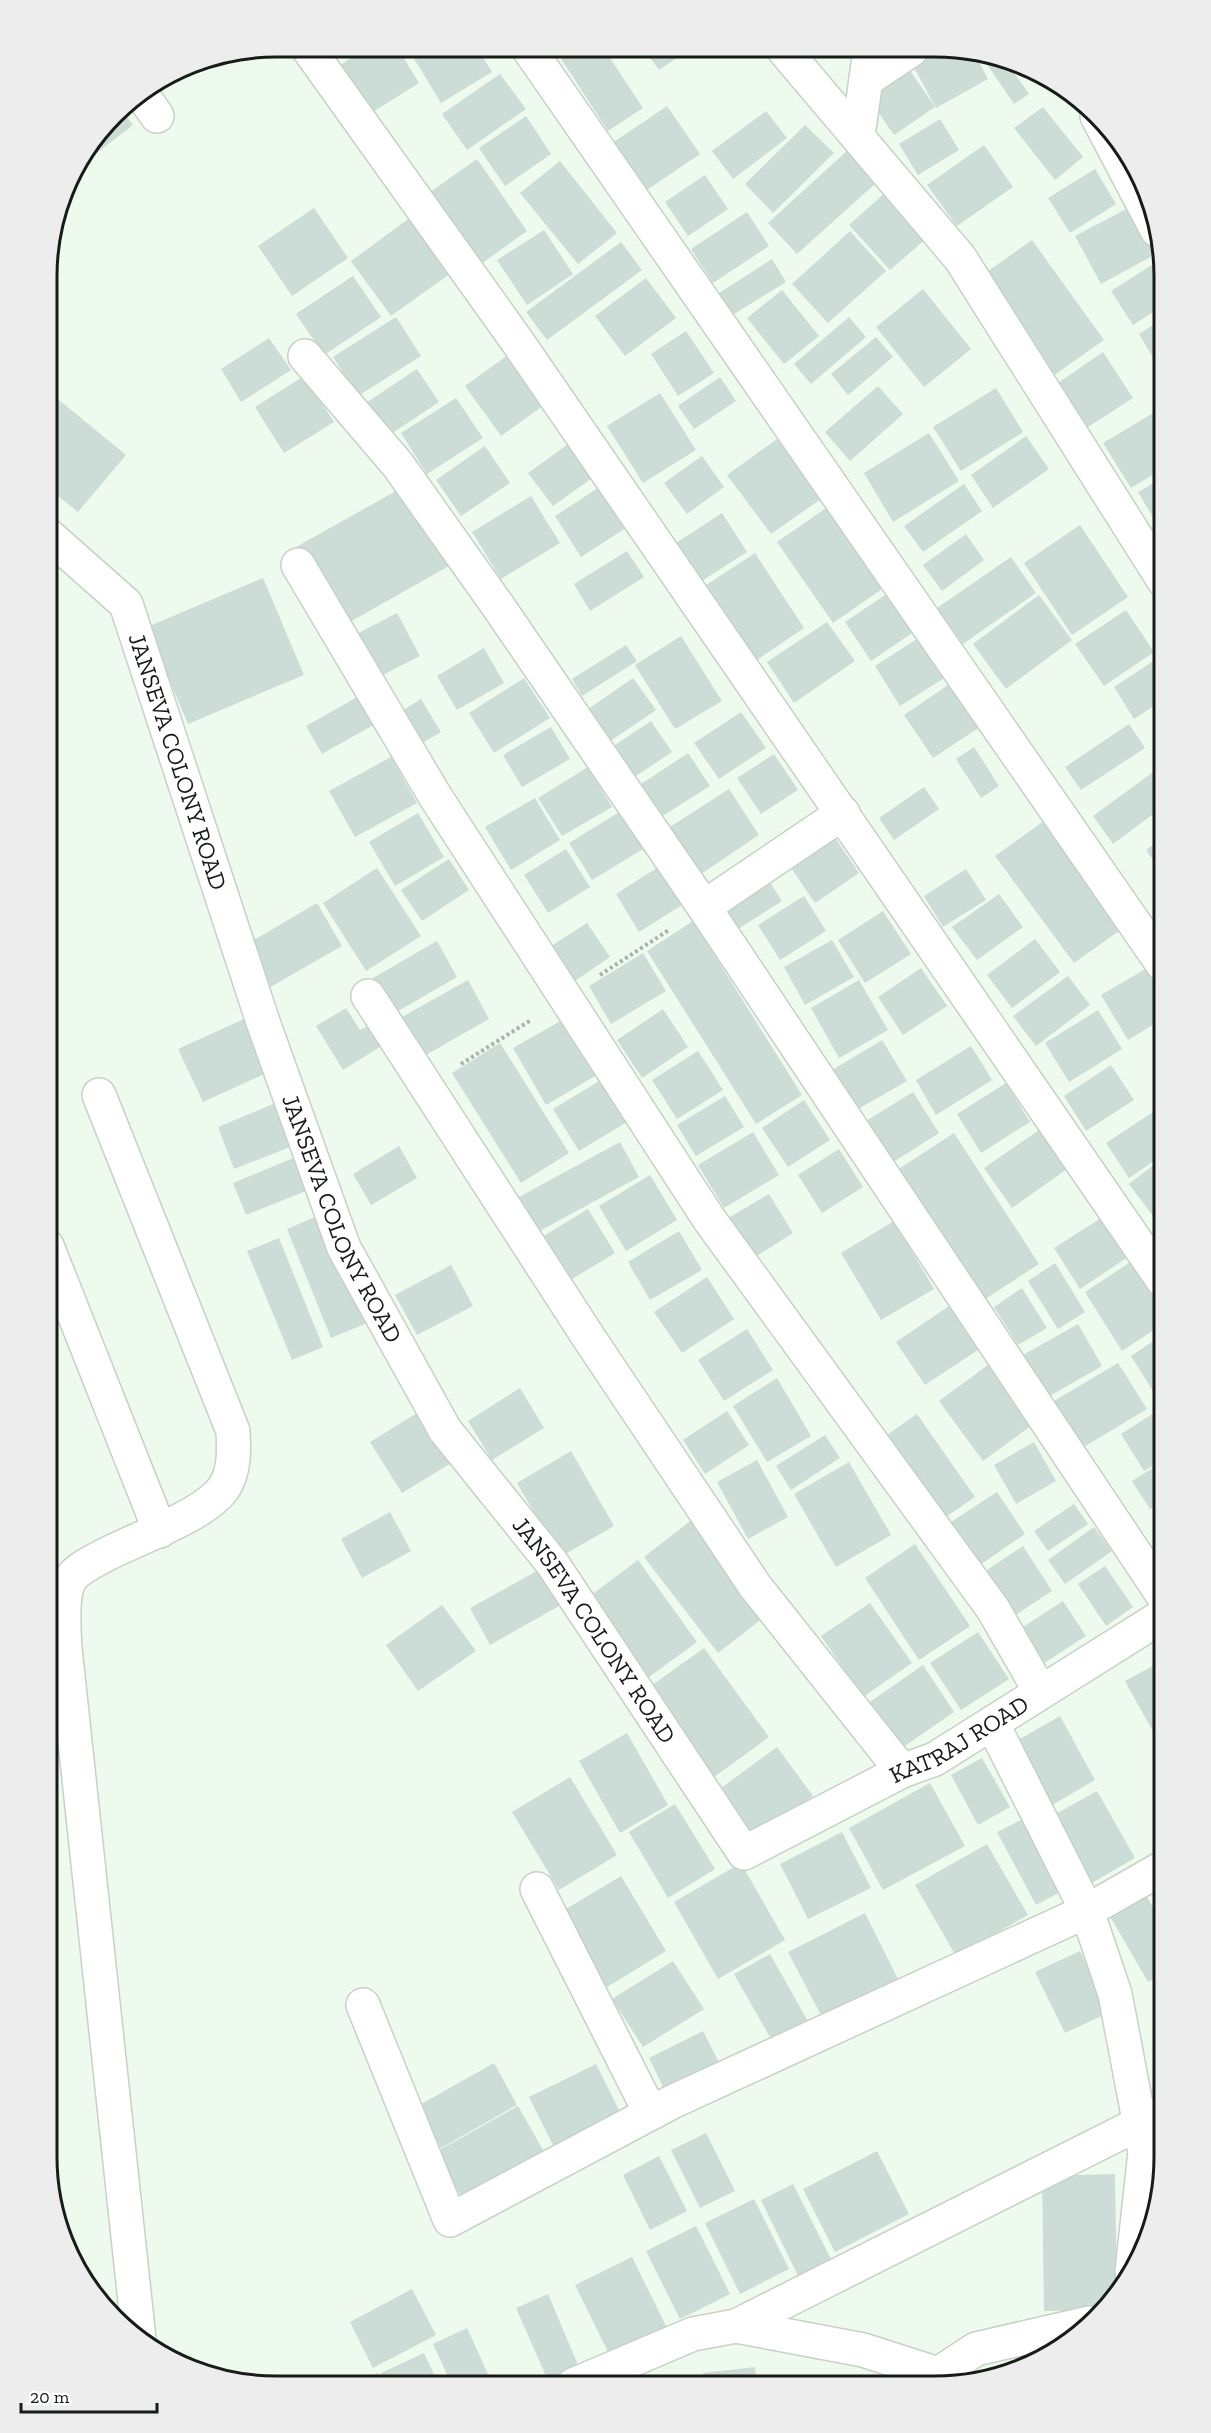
<svg xmlns="http://www.w3.org/2000/svg" width="1211" height="2433" font-family="'Zilla Slab',serif">
  <style>
    .building { fill: #ccdcd6 }
    .lines { fill: none; stroke-linecap: round; stroke-linejoin: round }
    .minor-casing { stroke: #c7d1c6; stroke-width: 36 }
    .tertiary-casing { stroke: #c7d1c6; stroke-width: 36 }
    .path { stroke: #a9b2a9; stroke-width: 4; stroke-dasharray: 3 3; stroke-linecap: butt }
    .minor { stroke: #fff; stroke-width: 33 }
    .tertiary { stroke: #fff; stroke-width: 33 }
    .labels { text-anchor: middle; stroke-width: 4.5; stroke-linejoin: round; paint-order: stroke }
    .street-label { font-size: 24px; fill: #181c18; stroke: #fff }
    .rim { fill: none; stroke: #181c18; stroke-width: 3 }
  </style>
  <rect width="100%" height="100%" fill="#effaee"/>
  <!-- building -->
  <g class="building">
    <polygon points="369,47 397,47 419,83 368,115 337,67"/>
    <polygon points="407,47 477,48 492,72 441,103"/>
    <polygon points="573,48 604,49 643,108 608,131 560,57"/>
    <polygon points="644,49 690,49 659,70"/>
    <polygon points="932,51 973,51 988,79 936,108 911,62"/>
    <polygon points="978,51 1005,60 1029,94 1014,104"/>
    <polygon points="909,69 935,107 894,135 868,97"/>
    <polygon points="500,74 526,109 467,150 442,114"/>
    <polygon points="667,106 700,154 641,194 608,146"/>
    <polygon points="1043,107 1083,157 1055,180 1014,128"/>
    <polygon points="121,109 133,125 85,162 82,159"/>
    <polygon points="766,111 787,138 733,179 712,151"/>
    <polygon points="526,116 551,154 505,186 479,148"/>
    <polygon points="940,119 959,150 918,175 899,144"/>
    <polygon points="805,125 834,153 773,213 745,184"/>
    <polygon points="984,145 1013,187 957,226 927,185"/>
    <polygon points="847,151 876,183 797,254 768,223"/>
    <polygon points="477,159 527,231 474,269 423,197"/>
    <polygon points="560,161 617,233 578,264 520,193"/>
    <polygon points="1095,169 1116,204 1070,233 1048,198"/>
    <polygon points="705,175 728,209 688,236 665,202"/>
    <polygon points="887,191 928,237 890,270 849,225"/>
    <polygon points="1130,207 1156,254 1101,284 1075,236"/>
    <polygon points="314,208 348,258 292,296 258,246"/>
    <polygon points="747,212 769,246 713,283 691,249"/>
    <polygon points="411,217 451,273 391,316 351,261"/>
    <polygon points="544,230 573,274 527,305 497,260"/>
    <polygon points="850,231 886,271 828,323 792,284"/>
    <polygon points="1032,240 1104,340 1053,376 981,276"/>
    <polygon points="621,242 642,270 547,340 526,312"/>
    <polygon points="772,259 786,282 729,317 716,295"/>
    <polygon points="1158,261 1164,276 1164,305 1133,325 1111,291"/>
    <polygon points="353,276 381,317 324,355 296,314"/>
    <polygon points="646,278 676,318 625,356 595,316"/>
    <polygon points="923,289 971,349 924,387 876,327"/>
    <polygon points="782,290 819,336 784,364 747,318"/>
    <polygon points="396,317 421,356 358,396 333,357"/>
    <polygon points="849,317 866,337 811,384 794,364"/>
    <polygon points="1164,318 1164,368 1161,371 1139,334"/>
    <polygon points="686,331 714,373 678,396 651,354"/>
    <polygon points="876,337 893,357 848,395 831,374"/>
    <polygon points="269,338 291,370 241,402 221,369"/>
    <polygon points="515,350 551,400 501,436 465,386"/>
    <polygon points="1103,352 1133,398 1088,427 1058,383"/>
    <polygon points="417,369 439,402 388,436 366,403"/>
    <polygon points="304,376 334,422 284,453 255,407"/>
    <polygon points="720,377 736,401 694,429 678,406"/>
    <polygon points="878,386 903,414 850,461 825,432"/>
    <polygon points="996,388 1023,432 961,471 933,427"/>
    <polygon points="48,391 126,455 78,512 48,488"/>
    <polygon points="660,393 696,450 643,483 607,426"/>
    <polygon points="456,398 483,438 427,474 401,433"/>
    <polygon points="1155,412 1164,428 1164,468 1131,488 1103,443"/>
    <polygon points="929,433 959,481 893,522 864,473"/>
    <polygon points="1026,436 1049,469 993,508 971,475"/>
    <polygon points="578,437 602,471 553,506 528,473"/>
    <polygon points="777,439 821,499 771,534 727,475"/>
    <polygon points="485,446 510,483 461,516 436,480"/>
    <polygon points="702,456 724,487 687,514 664,483"/>
    <polygon points="1164,477 1164,536 1138,492"/>
    <polygon points="964,484 982,511 923,552 904,526"/>
    <polygon points="405,486 449,566 341,627 296,547"/>
    <polygon points="601,486 627,527 581,557 555,516"/>
    <polygon points="531,496 560,543 501,579 472,532"/>
    <polygon points="829,506 885,587 833,623 777,542"/>
    <polygon points="722,513 747,552 694,586 670,547"/>
    <polygon points="1080,525 1128,597 1072,635 1024,563"/>
    <polygon points="966,534 984,560 942,591 923,565"/>
    <polygon points="627,551 644,577 590,611 574,584"/>
    <polygon points="755,553 804,628 751,664 700,589"/>
    <polygon points="1011,557 1036,593 963,644 937,608"/>
    <polygon points="263,578 304,675 188,724 147,627"/>
    <polygon points="891,591 918,629 871,661 845,622"/>
    <polygon points="1039,595 1072,640 1006,689 973,644"/>
    <polygon points="1126,610 1154,652 1104,686 1075,644"/>
    <polygon points="397,613 420,656 369,682 347,639"/>
    <polygon points="827,622 855,661 794,703 767,662"/>
    <polygon points="926,633 952,673 900,706 875,666"/>
    <polygon points="681,636 722,701 675,729 635,665"/>
    <polygon points="626,645 637,661 582,696 572,679"/>
    <polygon points="484,648 504,683 457,710 437,676"/>
    <polygon points="1164,654 1164,699 1134,719 1114,687"/>
    <polygon points="524,678 550,718 494,753 469,713"/>
    <polygon points="633,678 656,710 603,746 581,714"/>
    <polygon points="954,681 983,725 933,758 904,715"/>
    <polygon points="368,691 384,719 322,754 306,726"/>
    <polygon points="421,699 441,732 409,751 389,719"/>
    <polygon points="741,712 766,748 719,779 694,743"/>
    <polygon points="651,721 672,752 624,784 603,753"/>
    <polygon points="1129,724 1145,748 1081,790 1065,767"/>
    <polygon points="551,727 570,759 522,787 503,755"/>
    <polygon points="974,747 999,786 981,798 956,759"/>
    <polygon points="688,753 710,786 653,822 632,790"/>
    <polygon points="774,754 798,790 761,814 737,778"/>
    <polygon points="391,757 417,803 355,837 329,791"/>
    <polygon points="1164,764 1164,806 1113,844 1093,816"/>
    <polygon points="588,767 612,807 562,836 538,798"/>
    <polygon points="924,787 939,809 894,840 879,818"/>
    <polygon points="729,789 759,835 701,874 670,827"/>
    <polygon points="535,798 560,840 511,870 485,827"/>
    <polygon points="621,811 643,849 592,880 569,843"/>
    <polygon points="418,813 444,857 395,886 369,842"/>
    <polygon points="1048,818 1126,926 1074,963 995,856"/>
    <polygon points="831,832 859,873 815,903 787,862"/>
    <polygon points="1164,837 1164,876 1146,850"/>
    <polygon points="566,849 590,887 548,913 524,875"/>
    <polygon points="449,859 469,890 422,921 401,890"/>
    <polygon points="666,862 690,900 639,932 616,894"/>
    <polygon points="377,868 421,936 366,971 323,903"/>
    <polygon points="966,869 986,900 943,927 924,896"/>
    <polygon points="766,876 782,901 738,929 722,904"/>
    <polygon points="999,894 1023,927 977,960 952,927"/>
    <polygon points="804,896 826,931 780,960 758,925"/>
    <polygon points="317,903 342,946 267,989 242,947"/>
    <polygon points="883,911 911,954 865,983 838,940"/>
    <polygon points="693,921 802,1095 756,1124 647,951"/>
    <polygon points="587,923 610,957 566,987 542,952"/>
    <polygon points="1035,939 1060,972 1012,1008 987,975"/>
    <polygon points="832,940 854,977 805,1005 784,967"/>
    <polygon points="437,941 457,977 393,1014 373,978"/>
    <polygon points="643,953 666,991 611,1024 589,986"/>
    <polygon points="1154,964 1164,981 1164,1018 1128,1040 1101,995"/>
    <polygon points="921,968 947,1006 903,1035 878,997"/>
    <polygon points="1068,976 1090,1005 1036,1046 1013,1016"/>
    <polygon points="468,980 489,1019 424,1056 402,1017"/>
    <polygon points="859,980 888,1030 839,1058 811,1008"/>
    <polygon points="346,1008 360,1030 378,1020 391,1040 343,1070 316,1026"/>
    <polygon points="663,1009 688,1047 642,1078 617,1040"/>
    <polygon points="1098,1010 1122,1049 1069,1082 1045,1043"/>
    <polygon points="246,1018 271,1071 203,1102 178,1049"/>
    <polygon points="564,1019 597,1075 546,1105 513,1048"/>
    <polygon points="882,1040 907,1081 853,1112 829,1072"/>
    <polygon points="500,1043 569,1153 521,1183 452,1073"/>
    <polygon points="971,1046 992,1080 936,1115 916,1080"/>
    <polygon points="698,1051 723,1090 677,1119 652,1080"/>
    <polygon points="1111,1065 1134,1100 1086,1131 1064,1096"/>
    <polygon points="606,1077 632,1119 579,1151 553,1109"/>
    <polygon points="1006,1083 1030,1122 981,1153 957,1114"/>
    <polygon points="913,1092 939,1133 887,1166 861,1124"/>
    <polygon points="725,1096 744,1127 696,1156 677,1125"/>
    <polygon points="804,1100 830,1140 788,1167 762,1128"/>
    <polygon points="278,1102 295,1145 234,1169 218,1127"/>
    <polygon points="1153,1112 1164,1130 1164,1154 1129,1178 1106,1143"/>
    <polygon points="1039,1130 1067,1169 1012,1208 984,1168"/>
    <polygon points="753,1132 779,1175 724,1208 698,1165"/>
    <polygon points="954,1133 1039,1264 976,1305 891,1174"/>
    <polygon points="620,1142 639,1177 536,1233 517,1198"/>
    <polygon points="399,1146 417,1178 371,1205 353,1174"/>
    <polygon points="839,1149 863,1187 822,1213 798,1175"/>
    <polygon points="303,1154 316,1187 246,1215 233,1183"/>
    <polygon points="1164,1157 1164,1221 1159,1224 1129,1184"/>
    <polygon points="650,1175 677,1220 626,1251 599,1206"/>
    <polygon points="769,1194 793,1233 753,1258 728,1218"/>
    <polygon points="588,1209 615,1253 564,1284 537,1240"/>
    <polygon points="327,1212 372,1321 331,1338 287,1229"/>
    <polygon points="1106,1215 1131,1255 1080,1289 1054,1248"/>
    <polygon points="894,1221 934,1289 881,1320 841,1253"/>
    <polygon points="1164,1225 1164,1240 1157,1230"/>
    <polygon points="679,1231 702,1270 650,1300 628,1262"/>
    <polygon points="279,1238 323,1347 292,1360 247,1251"/>
    <polygon points="1132,1261 1164,1312 1164,1323 1122,1351 1085,1292"/>
    <polygon points="1055,1263 1085,1312 1058,1329 1028,1281"/>
    <polygon points="451,1265 473,1306 417,1335 395,1295"/>
    <polygon points="707,1277 734,1319 682,1353 654,1312"/>
    <polygon points="1022,1288 1047,1328 1018,1345 994,1307"/>
    <polygon points="949,1306 978,1350 925,1385 896,1342"/>
    <polygon points="1078,1324 1102,1366 1048,1397 1023,1355"/>
    <polygon points="747,1329 773,1370 724,1401 698,1360"/>
    <polygon points="1164,1334 1164,1395 1158,1399 1131,1356"/>
    <polygon points="992,1362 1036,1422 983,1461 939,1401"/>
    <polygon points="1118,1363 1147,1409 1082,1448 1054,1401"/>
    <polygon points="777,1378 811,1436 767,1462 733,1406"/>
    <polygon points="520,1388 544,1428 492,1460 468,1421"/>
    <polygon points="422,1410 453,1462 402,1493 370,1442"/>
    <polygon points="727,1411 749,1445 705,1474 683,1440"/>
    <polygon points="1154,1413 1164,1430 1164,1459 1144,1471 1121,1434"/>
    <polygon points="917,1414 975,1497 934,1525 877,1442"/>
    <polygon points="825,1435 840,1458 791,1490 776,1466"/>
    <polygon points="1034,1442 1056,1481 1016,1504 994,1465"/>
    <polygon points="571,1451 614,1526 560,1557 517,1483"/>
    <polygon points="757,1460 788,1517 748,1539 717,1482"/>
    <polygon points="1164,1461 1164,1501 1150,1509 1132,1481"/>
    <polygon points="849,1462 891,1535 836,1567 794,1494"/>
    <polygon points="997,1492 1025,1534 980,1565 951,1522"/>
    <polygon points="1074,1504 1088,1524 1048,1551 1034,1531"/>
    <polygon points="390,1512 411,1551 362,1578 341,1539"/>
    <polygon points="698,1515 772,1611 718,1653 644,1557"/>
    <polygon points="1094,1527 1112,1551 1065,1584 1048,1560"/>
    <polygon points="915,1544 970,1626 919,1660 865,1578"/>
    <polygon points="1023,1546 1052,1591 1008,1620 978,1576"/>
    <polygon points="638,1560 697,1642 645,1680 586,1599"/>
    <polygon points="548,1565 568,1601 490,1645 470,1608"/>
    <polygon points="1105,1566 1133,1607 1106,1626 1078,1584"/>
    <polygon points="1063,1601 1086,1636 1035,1669 1012,1634"/>
    <polygon points="870,1603 912,1663 863,1697 821,1636"/>
    <polygon points="442,1605 476,1651 418,1691 386,1645"/>
    <polygon points="978,1632 1009,1679 961,1710 930,1663"/>
    <polygon points="704,1648 769,1737 710,1780 644,1691"/>
    <polygon points="1160,1662 1164,1670 1164,1735 1157,1739 1125,1681"/>
    <polygon points="923,1665 954,1712 902,1748 870,1702"/>
    <polygon points="1060,1716 1095,1780 1047,1808 1011,1744"/>
    <polygon points="627,1733 668,1805 620,1833 579,1761"/>
    <polygon points="777,1747 813,1796 749,1843 713,1794"/>
    <polygon points="982,1758 1010,1807 978,1825 951,1775"/>
    <polygon points="570,1777 617,1855 559,1890 512,1812"/>
    <polygon points="930,1783 965,1846 883,1890 849,1828"/>
    <polygon points="1097,1791 1135,1858 1090,1884 1052,1816"/>
    <polygon points="675,1804 715,1869 668,1898 629,1832"/>
    <polygon points="1027,1817 1066,1889 1036,1905 997,1832"/>
    <polygon points="842,1832 871,1888 808,1919 780,1864"/>
    <polygon points="987,1844 1028,1915 956,1956 915,1885"/>
    <polygon points="741,1863 785,1940 718,1979 674,1902"/>
    <polygon points="621,1876 666,1951 607,1987 561,1912"/>
    <polygon points="1147,1897 1164,1926 1164,1973 1148,1982 1111,1918"/>
    <polygon points="865,1913 898,1979 822,2017 788,1952"/>
    <polygon points="1080,1951 1110,2012 1065,2033 1035,1972"/>
    <polygon points="770,1954 810,2025 775,2046 734,1974"/>
    <polygon points="673,1961 704,2009 643,2047 612,1999"/>
    <polygon points="703,2031 724,2072 669,2099 649,2058"/>
    <polygon points="494,2063 517,2105 441,2148 418,2106"/>
    <polygon points="596,2064 621,2114 554,2147 529,2097"/>
    <polygon points="518,2106 548,2159 466,2205 436,2152"/>
    <polygon points="706,2133 735,2191 700,2208 671,2150"/>
    <polygon points="877,2151 909,2214 835,2252 803,2189"/>
    <polygon points="659,2156 687,2211 650,2230 623,2175"/>
    <polygon points="1115,2174 1117,2297 1103,2310 1044,2311 1042,2176"/>
    <polygon points="793,2184 832,2261 799,2278 761,2200"/>
    <polygon points="754,2199 789,2269 740,2294 705,2223"/>
    <polygon points="696,2226 730,2294 680,2319 646,2251"/>
    <polygon points="632,2257 667,2328 610,2356 575,2285"/>
    <polygon points="412,2289 436,2335 373,2368 350,2322"/>
    <polygon points="548,2294 581,2372 550,2385 516,2308"/>
    <polygon points="467,2328 493,2385 452,2385 433,2344"/>
    <polygon points="424,2353 439,2385 386,2385 381,2373"/>
    <polygon points="755,2367 757,2386 705,2386 703,2373"/>
    <polygon points="378,2373 383,2385 350,2385"/>
  </g>
  <g class="lines">
    <defs>
      <g id="minor">
        <polyline points="307,47 517,341 1164,1282"/>
        <polyline points="528,48 1164,966"/>
        <polyline points="866,80 911,50"/>
        <polyline points="141,93 157,116"/>
        <polyline points="1097,116 1157,230"/>
        <polyline points="858,136 870,50"/>
        <polyline points="305,356 398,465 498,606 704,907 1164,1597"/>
        <path id="s1" d="M48 535 126 604 263 1022 344 1248 445 1430 552 1563 744 1853 902 1771 935 1759 1164 1615"/>
        <polyline points="298,565 435,796 709,1219 993,1609 1040,1691"/>
        <polyline points="704,907 843,813"/>
        <polyline points="368,996 589,1338 755,1586 902,1771"/>
        <path d="M99 1095 233 1431C234 1450 235 1472 223 1489 202 1517 135 1539 103 1556 93 1562 76 1569 70 1580 61 1595 64 1631 65 1648L139 2339"/>
        <polyline points="47,1246 160,1531"/>
        <polyline points="992,1723 1087,1911 1115,1994 1145,2152 1132,2271"/>
        <polyline points="537,1889 650,2112"/>
        <polyline points="363,2005 450,2220 672,2102 1087,1911 1164,1867"/>
        <polyline points="736,2326 863,2350 938,2374"/>
        <polyline points="573,2385 693,2334 736,2326 1164,2111"/>
        <polyline points="937,2386 938,2374 976,2349 1089,2323"/>
      </g>
      <polyline id="tertiary" points="784,50 960,258 1164,581"/>
    </defs>
    <!-- minor casing -->
    <use href="#minor" class="minor-casing"/>
    <!-- tertiary casing -->
    <use href="#tertiary" class="tertiary-casing"/>
    <!-- path -->
    <g class="path">
      <polyline points="600,975 669,930"/>
      <polyline points="461,1064 531,1020"/>
    </g>
    <!-- minor -->
    <use href="#minor" class="minor"/>
    <!-- tertiary -->
    <use href="#tertiary" class="tertiary"/>
  </g>
  <g class="labels">
    <!-- street labels -->
    <g class="street-label">
      <text dy="8" stroke="none"><textPath href="#s1" startOffset="270">JANSEVA COLONY ROAD</textPath></text>
      <text dy="8" stroke="none"><textPath href="#s1" startOffset="756">JANSEVA COLONY ROAD</textPath></text>
      <text dy="8" stroke="none"><textPath href="#s1" startOffset="1242">JANSEVA COLONY ROAD</textPath></text>
      <text dy="8" stroke="none"><textPath href="#s1" startOffset="1754">KATRAJ ROAD</textPath></text>
    </g>
  </g>
  <!-- crop -->
  <path d="M0 0H1211V2433H0ZM276 57H935A219 219 0 0 1 1154 276V2157A219 219 0 0 1 935 2376H276A219 219 0 0 1 57 2157V276A219 219 0 0 1 276 57Z" fill="#ededed" fill-rule="evenodd"/>
  <path class="rim" d="M276 57H935A219 219 0 0 1 1154 276V2157A219 219 0 0 1 935 2376H276A219 219 0 0 1 57 2157V276A219 219 0 0 1 276 57Z"/>
  <!-- scale -->
  <path d="M21 2403v9h136v-9" fill="none" stroke="#181c18" stroke-width="3"/>
  <text x="30" y="2403" font-size="18" fill="#181c18" stroke="#ffffff" stroke-width="4.5" paint-order="stroke">20 m</text>
</svg>
